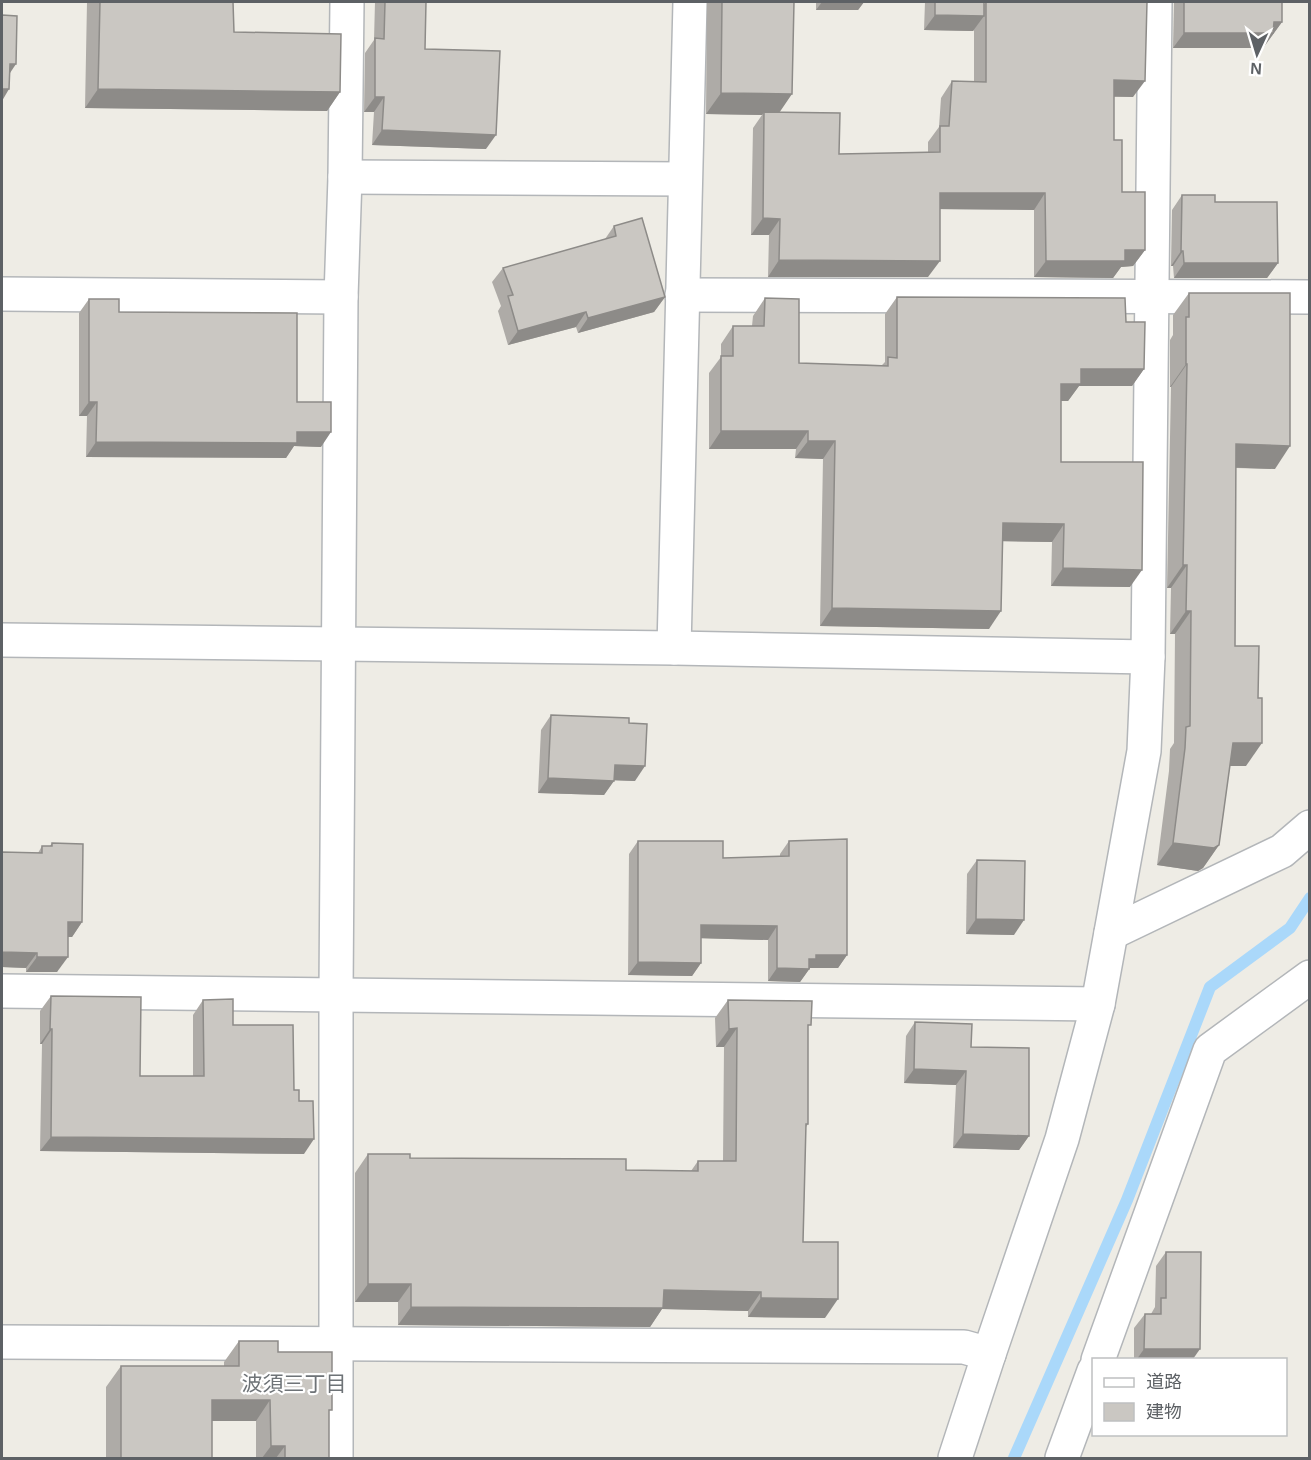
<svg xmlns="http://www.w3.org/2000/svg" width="1311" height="1460" font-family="Arial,'Noto Sans JP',sans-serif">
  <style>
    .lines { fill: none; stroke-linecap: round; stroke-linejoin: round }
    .stream { stroke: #aad8fa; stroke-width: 12 }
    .street-casing { stroke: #b3b6b9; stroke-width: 36 }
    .street { stroke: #fff; stroke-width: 33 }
    .wall { fill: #aeaba7 }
    .shaded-wall { fill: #8d8b88 }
    .building { fill: #cac7c2; stroke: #8d8b88; stroke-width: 1.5 }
    .labels { text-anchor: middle; stroke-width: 4.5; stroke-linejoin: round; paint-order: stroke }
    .neighbourhood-label { font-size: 21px; fill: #6e7377; stroke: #fff }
  </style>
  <rect width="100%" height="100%" fill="#eeece5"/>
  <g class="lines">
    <!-- stream -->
    <polyline class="stream" points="1014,1458 1127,1200 1210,987 1290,928 1310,898"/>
    <defs>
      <g id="street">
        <polyline points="345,177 685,179"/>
        <polyline points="2,294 341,297"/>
        <polyline points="682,295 1310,297"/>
        <polyline points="2,640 674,648 1148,657"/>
        <polyline points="674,648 690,2"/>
        <polyline points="1111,933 1282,851 1310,827"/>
        <polyline points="2,991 1098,1004"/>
        <polyline points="2,1342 964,1347 989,1354"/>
        <polyline points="1098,1360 1210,1050 1310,977"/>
        <polyline points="336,1458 336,994 341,297 345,177 347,2"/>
        <polyline points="955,1458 989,1354 1062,1139 1098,1004 1144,751 1148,657 1155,2"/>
        <polyline points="1062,1458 1094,1371"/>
      </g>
    </defs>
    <!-- street casing -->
    <use href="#street" class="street-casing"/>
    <!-- street -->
    <use href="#street" class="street"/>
  </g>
  <!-- wall -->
  <g class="wall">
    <polygon points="87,2 233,2 234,32 340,92 327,111 85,108"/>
    <polygon points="375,2 426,2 425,49 486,149 372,145 374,112 364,112 365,53 374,40"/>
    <polygon points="707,2 794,2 779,112 839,154 928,153 928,142 939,127 941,98 952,81 974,82 974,30 973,31 924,30 925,2 984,2 984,4 986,2 1147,2 1133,97 1114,97 1114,140 1122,192 1145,250 1133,266 1121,267 1113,278 1034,277 1034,210 940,209 928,277 768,277 769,235 751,235 753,128 762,115 706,114"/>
    <polygon points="816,2 864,2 858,10 816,10"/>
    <polygon points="1174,2 1282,2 1282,22 1263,48 1173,48"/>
    <polygon points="1182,195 1215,202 1278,263 1267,278 1174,278 1173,266 1171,266 1172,210"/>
    <polygon points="614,226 665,297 654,312 578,333 576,327 508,345 498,311 501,306 492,282 503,268 605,239"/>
    <polygon points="1189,293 1275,469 1236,468 1235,646 1246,766 1230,766 1219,845 1203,868 1198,871 1157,865 1169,771 1170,749 1174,743 1175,634 1170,634 1171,588 1167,588 1171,387 1170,387 1170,340 1173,335 1173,315"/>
    <polygon points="897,297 1126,322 1144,369 1132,386 1079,386 1068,401 1061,401 1061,462 1130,587 1051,586 1052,542 1002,541 989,629 820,626 823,459 795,458 796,449 709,449 709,373 721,357 721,344 733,326 752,326 753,316 765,298 799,363 882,365 885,362 885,314"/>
    <polygon points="89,299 119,312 297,402 321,447 294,446 286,458 86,457 87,416 79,416 79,313"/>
    <polygon points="551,715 635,781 614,780 604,795 538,793 541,730"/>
    <polygon points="638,841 723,858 780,857 780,854 789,841 847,955 838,968 810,968 800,982 768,981 768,940 701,938 701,963 692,976 628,975 629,854"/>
    <polygon points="52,843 82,922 72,937 68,937 57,972 26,972 26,968 2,967 2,852 38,853 42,846 50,846"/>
    <polygon points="977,860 1014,935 966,934 967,874"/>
    <polygon points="51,996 140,1076 193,1076 193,1015 203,1000 233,1025 294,1090 299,1101 304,1154 40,1151 42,1044 40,1044 40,1011"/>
    <polygon points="728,1000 808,1030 808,1124 806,1127 803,1242 825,1318 748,1317 748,1311 662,1309 650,1327 398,1325 398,1302 355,1302 355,1173 368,1154 410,1158 626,1170 691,1171 698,1161 723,1161 724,1047 716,1047 715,1018"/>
    <polygon points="915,1022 971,1047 1029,1136 1019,1150 953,1148 956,1085 904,1083 906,1036"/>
    <polygon points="1166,1252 1193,1359 1134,1359 1134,1328 1145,1314 1151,1314 1155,1307 1156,1266"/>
    <polygon points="239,1341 278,1352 329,1415 329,1458 256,1458 256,1421 212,1421 212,1458 106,1458 106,1387 121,1366 224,1366 224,1362"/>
  </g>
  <!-- shaded-wall -->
  <g class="shaded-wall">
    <polygon points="822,2 864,2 858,10 816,10"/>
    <polygon points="935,15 984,16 973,31 924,30"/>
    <polygon points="1274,22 1282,22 1263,48 1173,48 1184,33"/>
    <polygon points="10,64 16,64 6,79"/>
    <polygon points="1114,80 1145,81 1133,97 1102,96"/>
    <polygon points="2,89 9,89 2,101"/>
    <polygon points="98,89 340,92 327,111 85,108"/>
    <polygon points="721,93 792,94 777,116 764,112 762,115 706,114"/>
    <polygon points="375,97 384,97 374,112 364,112"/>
    <polygon points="382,130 496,135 486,149 372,145"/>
    <polygon points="940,193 1045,193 1034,210 928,209"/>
    <polygon points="763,218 780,219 769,235 751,235"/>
    <polygon points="1125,250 1145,250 1133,266 1121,267 1113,278 1034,277 1046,261"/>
    <polygon points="1181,251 1183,251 1173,266 1171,266"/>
    <polygon points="779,260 940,261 928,277 768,277"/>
    <polygon points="1184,263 1278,263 1267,278 1174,278"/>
    <polygon points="665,297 654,312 578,333 588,318"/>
    <polygon points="586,312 576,327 508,345 518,331"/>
    <polygon points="1186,364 1187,364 1171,387 1170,387"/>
    <polygon points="1081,369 1144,369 1132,386 1079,386 1068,401 1049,401 1061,384"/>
    <polygon points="89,402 97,402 87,416 79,416"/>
    <polygon points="721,431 808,431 796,449 709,449"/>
    <polygon points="297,432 331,432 321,447 294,446 286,458 86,457 96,442"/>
    <polygon points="808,441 835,441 823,459 795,458"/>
    <polygon points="1236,444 1290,446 1275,469 1220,467"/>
    <polygon points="1003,523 1064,524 1052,542 990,541"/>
    <polygon points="1183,565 1187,565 1171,588 1167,588"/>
    <polygon points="1063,568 1142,570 1130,587 1051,586"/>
    <polygon points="832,608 1001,611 989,629 820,626"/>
    <polygon points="1186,611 1191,611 1175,634 1170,634"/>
    <polygon points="1233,743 1262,743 1246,766 1217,766"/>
    <polygon points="615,765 645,766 635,781 604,780"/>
    <polygon points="548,778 614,781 604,795 538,793"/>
    <polygon points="1173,843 1219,845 1203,868 1198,871 1157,865"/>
    <polygon points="976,919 1024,920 1014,935 966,934"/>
    <polygon points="68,922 82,922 72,937 58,937"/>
    <polygon points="701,925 777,926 768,940 692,938"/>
    <polygon points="2,952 37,953 26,968 2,967"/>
    <polygon points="816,955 847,955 838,968 810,968 800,982 768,981 777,968 809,959"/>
    <polygon points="37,957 68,957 57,972 26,972"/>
    <polygon points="638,962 701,963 692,976 628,975"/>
    <polygon points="737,1028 724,1047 716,1047 729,1029"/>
    <polygon points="50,1029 52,1029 42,1044 40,1044"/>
    <polygon points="914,1069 966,1071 956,1085 904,1083"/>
    <polygon points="963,1134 1029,1136 1019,1150 953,1148"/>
    <polygon points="51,1137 314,1139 304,1154 40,1151"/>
    <polygon points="368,1284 411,1284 398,1302 355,1302"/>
    <polygon points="664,1290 761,1292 748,1311 662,1309 650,1327 398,1325 411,1307"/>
    <polygon points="761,1298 838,1299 825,1318 748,1317"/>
    <polygon points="1144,1349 1200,1349 1193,1359 1137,1359"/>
    <polygon points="212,1400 270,1400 256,1421 197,1421"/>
    <polygon points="271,1446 285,1446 276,1458 262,1458"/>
  </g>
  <!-- building -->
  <g class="building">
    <polygon points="100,2 233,2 234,32 341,34 340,92 98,89"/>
    <polygon points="385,2 426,2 425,49 500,51 496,135 382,130 384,97 375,97 375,38 384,39"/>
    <polygon points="722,2 794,2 792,94 721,93"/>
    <polygon points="935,2 984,2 984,16 935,15"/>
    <polygon points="986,2 1147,2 1145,81 1114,80 1114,140 1122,140 1122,192 1145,192 1145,250 1125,250 1125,261 1046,261 1045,193 940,193 940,261 779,260 780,219 763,218 764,112 840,113 839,154 940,152 940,126 949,126 952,81 986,82"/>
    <polygon points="1184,2 1282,2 1282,22 1274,22 1273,33 1184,33"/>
    <polygon points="2,15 17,16 16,64 10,64 9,89 2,89"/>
    <polygon points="1182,195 1215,195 1215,202 1277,202 1278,263 1184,263 1183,251 1181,251"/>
    <polygon points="642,218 665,297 588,318 586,312 518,331 508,296 513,295 503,268 616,236 614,226"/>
    <polygon points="1189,293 1290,293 1290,446 1236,444 1235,646 1259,646 1258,698 1262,698 1262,743 1233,743 1219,845 1214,848 1173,843 1185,748 1186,727 1190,726 1191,611 1186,611 1187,565 1183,565 1187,364 1186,364 1186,317 1189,317"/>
    <polygon points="897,297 1125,298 1126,322 1145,322 1144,369 1081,369 1081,384 1061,384 1061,462 1143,462 1142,570 1063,568 1064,524 1003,523 1001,611 832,608 835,441 808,441 808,431 721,431 721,356 733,356 733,326 764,326 765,298 799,299 799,363 888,366 888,357 897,358"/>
    <polygon points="89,299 119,299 119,312 297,313 297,402 331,402 331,432 297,432 297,443 96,442 97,402 89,402"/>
    <polygon points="551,715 629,718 629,723 647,724 645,766 615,765 614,781 548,778"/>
    <polygon points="847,839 847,955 816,955 816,959 809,959 809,969 777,968 777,926 701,925 701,963 638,962 638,841 723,841 723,858 789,856 789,841"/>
    <polygon points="52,843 83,844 82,922 68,922 68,957 37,957 37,953 2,952 2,852 42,853 42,846 52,846"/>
    <polygon points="977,860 1025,861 1024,920 976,919"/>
    <polygon points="51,996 141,997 140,1076 204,1076 203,1000 233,999 233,1025 293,1025 294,1090 299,1090 299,1101 313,1101 314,1139 51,1137 52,1029 50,1029"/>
    <polygon points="728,1000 812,1001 811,1025 808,1025 808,1124 806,1124 803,1242 838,1242 838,1299 761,1298 761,1292 664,1290 663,1308 411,1307 411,1284 368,1284 368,1154 410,1154 410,1158 626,1159 626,1170 698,1171 698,1161 736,1161 737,1028 729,1029"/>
    <polygon points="915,1022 972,1024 971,1047 1029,1048 1029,1136 963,1134 966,1071 914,1069"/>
    <polygon points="1166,1252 1201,1252 1200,1349 1144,1349 1145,1314 1161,1314 1161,1298 1166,1298"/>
    <polygon points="239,1341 278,1341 278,1352 332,1352 332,1410 329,1410 329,1458 285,1458 285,1446 271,1446 270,1400 212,1400 212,1458 121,1458 121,1366 239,1366"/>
  </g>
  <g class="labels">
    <!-- neighbourhood labels -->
    <g class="neighbourhood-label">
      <text x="294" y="1391">波須三丁目</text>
    </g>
  </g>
  <!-- border -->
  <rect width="1311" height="1460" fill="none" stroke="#5d6165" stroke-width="6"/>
  <!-- legend -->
  <rect x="1092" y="1358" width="195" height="78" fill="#ffffff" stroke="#bec0c1" stroke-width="1.5"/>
  <rect x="1104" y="1378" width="30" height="9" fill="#ffffff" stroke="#bec0c1" stroke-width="1.5"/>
  <text x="1146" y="1388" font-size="18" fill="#5d6165">道路</text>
  <rect x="1104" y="1403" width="30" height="18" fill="#cac7c2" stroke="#bec0c1" stroke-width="1.5"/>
  <text x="1146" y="1418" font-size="18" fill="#5d6165">建物</text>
  <!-- north arrow -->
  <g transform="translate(1257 54) rotate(184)" stroke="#ffffff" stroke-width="4.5" paint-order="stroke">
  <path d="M0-4.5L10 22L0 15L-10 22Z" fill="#5d6165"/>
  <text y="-9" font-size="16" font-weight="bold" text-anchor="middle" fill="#5d6165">N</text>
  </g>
</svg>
